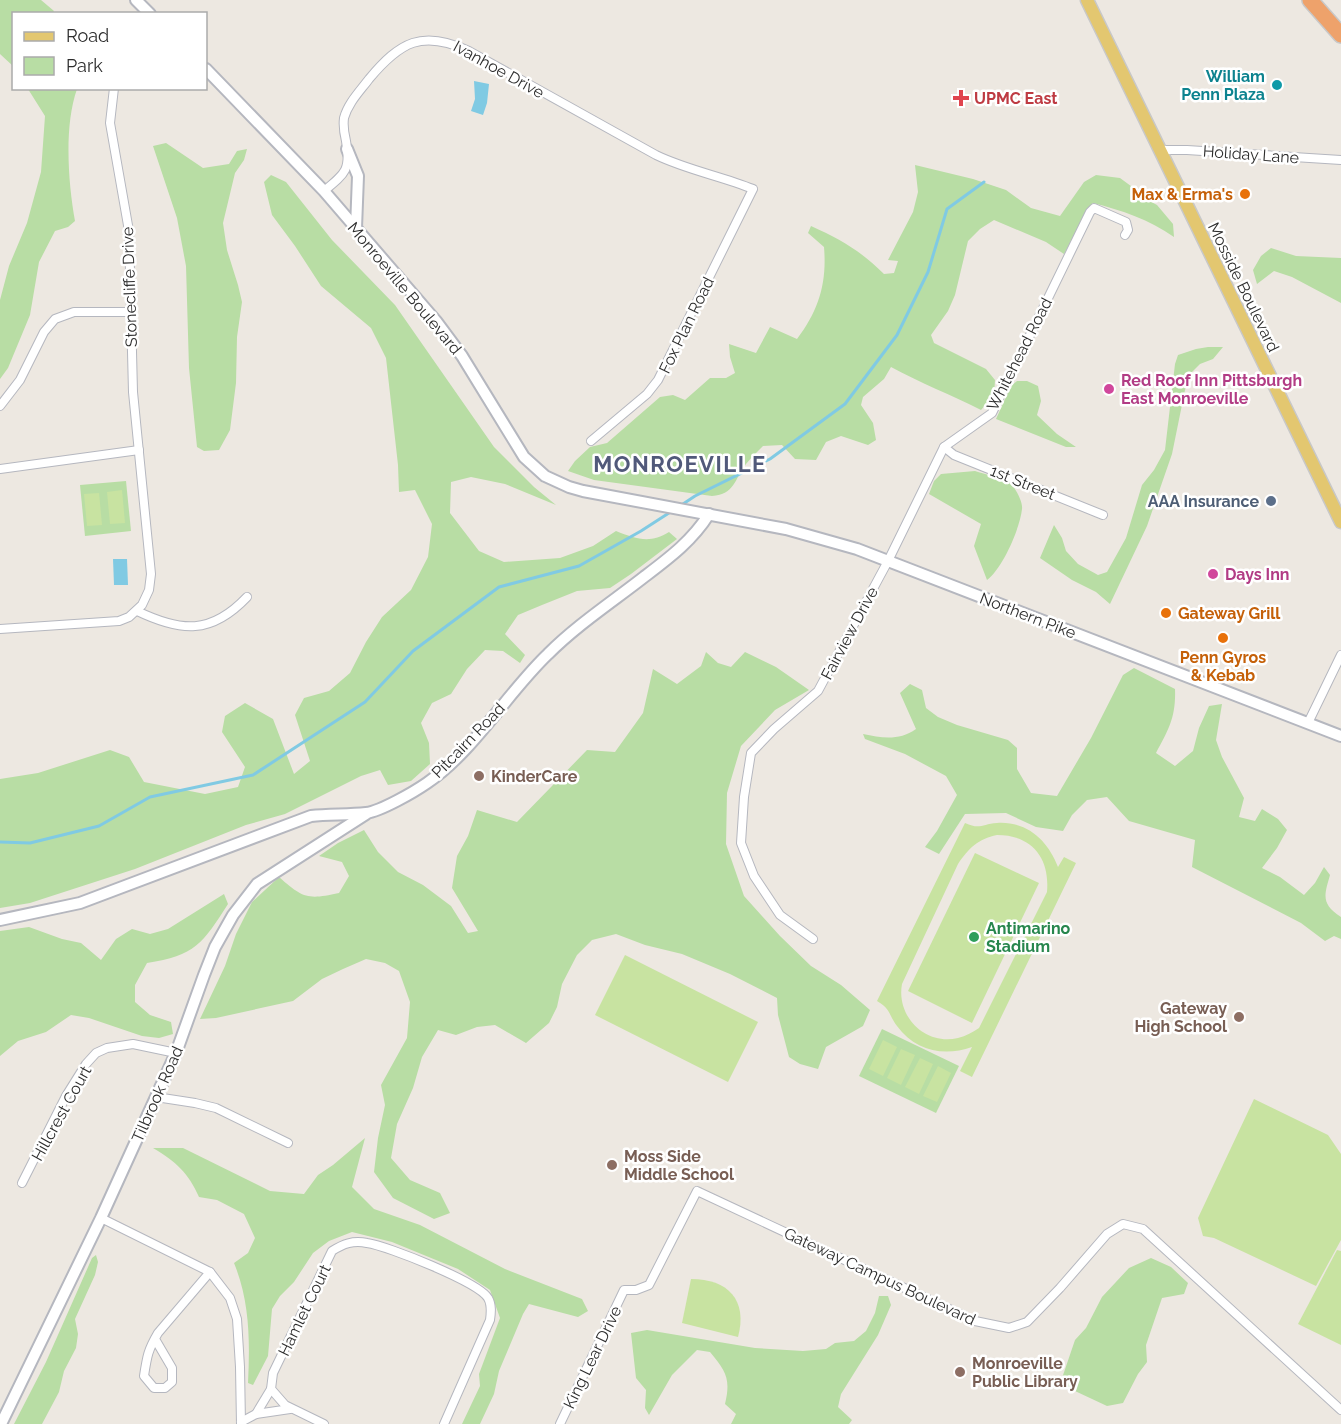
<svg xmlns="http://www.w3.org/2000/svg" width="1341" height="1424" font-family="Raleway,sans-serif">
  <style>
    .green { fill: #b8dda4 }
    .pitch { fill: #c8e3a1; fill-rule: evenodd }
    .water { fill: #80cae3 }
    .lines { fill: none; stroke-linecap: round; stroke-linejoin: round }
    .stream { stroke: #80cae3; stroke-width: 3 }
    .minor-casing { stroke: #b5b7bf; stroke-width: 10 }
    .tertiary-casing { stroke: #b5b7bf; stroke-width: 14 }
    .secondary-casing { stroke: #b5b7bf; stroke-width: 14 }
    .primary-casing { stroke: #c8c8c8; stroke-width: 15 }
    .motorway-casing { stroke: #c8c8c8; stroke-width: 18 }
    .minor { stroke: #fff; stroke-width: 8 }
    .tertiary { stroke: #fff; stroke-width: 10 }
    .secondary { stroke: #fff; stroke-width: 10 }
    .primary { stroke: #e3c770; stroke-width: 12 }
    .motorway { stroke: #eea26b; stroke-width: 15 }
    .culture-dot { fill: #0f9aa8; stroke: #fff; stroke-width: 2 }
    .health-dot { fill: #e0444e; stroke: #fff; stroke-width: 2 }
    .food-dot { fill: #e8710a; stroke: #fff; stroke-width: 2 }
    .hotel-dot { fill: #d1479c; stroke: #fff; stroke-width: 2 }
    .service-dot { fill: #5c6f8a; stroke: #fff; stroke-width: 2 }
    .education-dot { fill: #8d6e63; stroke: #fff; stroke-width: 2 }
    .leisure-dot { fill: #2e9e5b; stroke: #fff; stroke-width: 2 }
    .labels { text-anchor: middle; stroke-width: 5; stroke-linejoin: round; paint-order: stroke }
    .street-label { font-size: 16px; fill: #2d2d2d; stroke: #fff }
    .culture-label { font-size: 16px; font-weight: bold; fill: #0d838f; stroke: #fff; text-anchor: end }
    .health-label { font-size: 16px; font-weight: bold; fill: #be3a42; stroke: #fff; text-anchor: start }
    .food-label { font-size: 16px; font-weight: bold; fill: #c56008; stroke: #fff; text-anchor: end }
    .hotel-label { font-size: 16px; font-weight: bold; fill: #b23c85; stroke: #fff; text-anchor: start }
    .service-label { font-size: 16px; font-weight: bold; fill: #4e5e75; stroke: #fff; text-anchor: end }
    .education-label { font-size: 16px; font-weight: bold; fill: #785e54; stroke: #fff; text-anchor: start }
    .leisure-label { font-size: 16px; font-weight: bold; fill: #27864d; stroke: #fff; text-anchor: start }
    .district-label { font-size: 22px; font-weight: bold; letter-spacing: 1.5px; fill: #51597a; stroke: #fff }
  </style>
  <rect width="100%" height="100%" fill="#ede8e1"/>
  <!-- green -->
  <g class="green">
    <polygon points="0,0 41,0 54,11 53,13 14,14 13,66 0,54"/>
    <path d="M28 89H77C64 126 68 182 75 221L68 227 55 231 39 262 30 315 8 368 0 379V300L9 266 27 223 41 172 45 116Z"/>
    <polygon points="166,143 203,168 229,164 237,151 247,149 244,160 235,173 223,223 227,250 238,285 242,302 237,337 236,383 230,430 219,450 204,451 197,447 189,368 186,266 177,218 153,146"/>
    <path d="M915 165 973 179 1006 190 1031 208 1060 216 1084 182 1096 175 1120 178 1135 189 1142 197 1157 205 1173 224 1174 237C1150 220 1121 210 1093 203L1088 208 1064 254 1046 242 994 220 980 229 968 241 955 295 948 311 931 335 934 343 986 369 995 380 994 395 981 410C952 395 920 383 891 367L884 379 863 397 861 405 873 423 876 440 868 445 841 436 826 442 816 460 795 459 782 445 763 446C757 452 751 458 746 464 734 480 735 494 712 496L594 480 568 471 575 461 590 447 607 443 660 397 673 395 685 400 710 378H726L735 373 730 357 729 344 756 353 770 327 797 339C819 310 827 283 824 247L808 233 811 226C840 239 861 251 884 274L894 273 898 261 888 260 913 212 918 192Z"/>
    <path d="M271 175 286 182 332 240 395 305 494 447 534 487 556 505 505 484 471 477 451 482 450 513 479 551 504 562 560 558 593 546 616 531C636 539 650 544 669 532L677 539 631 574 610 588 577 591 542 605 518 615 505 634 525 655 520 663 503 651 485 650 467 669 451 694 432 703 421 723 429 743 430 764 411 781 388 785 380 770 361 776 285 814 246 825 135 869 30 903 0 908V779L38 773 110 750 129 757 144 782 205 794 238 787 245 767 222 732 225 716 245 703 273 719 294 774 310 761 295 715 304 698 329 691 350 673 366 642 382 617 411 590 428 557 432 524 415 490 399 492 398 465 386 358 371 328 321 286 295 246 272 215 264 182Z"/>
    <polygon points="1271,248 1296,256 1341,258 1341,303 1292,277 1274,271 1257,284 1253,270 1261,256"/>
    <polygon points="1208,347 1223,347 1213,359 1200,364 1192,372 1185,390 1172,454 1147,526 1110,604 1096,592 1072,580 1040,558 1054,525 1062,538 1066,551 1078,564 1098,575 1107,572 1126,538 1142,485 1154,470 1165,450 1175,364 1178,355 1196,349"/>
    <polygon points="1017,381 1027,381 1038,386 1041,401 1037,415 1057,434 1076,447 1066,447 996,419 1011,386"/>
    <path d="M975 471C984 474 1004 479 1011 484 1016 489 1023 502 1022 509 1020 528 1003 568 987 580L974 546 981 524 929 494 934 481 941 474Z"/>
    <polygon points="126,481 131,531 85,536 80,485"/>
    <path d="M706 652 718 663 731 667 745 652 776 667 809 690 775 710 741 746 727 793 726 844 744 896 780 936 811 966 841 985 870 1010 863 1026 826 1047 818 1069 800 1064 789 1057 778 1015 777 998 730 974 682 954 645 945 616 934 592 940 577 955 562 984 557 1007 549 1023 526 1043 495 1025 477 1027 456 1035 438 1030 422 1057 413 1088 397 1124 391 1158 410 1180 440 1193 450 1213 434 1219 393 1198 374 1172 378 1138 385 1105 381 1085 407 1038 410 1002 399 971 385 963 366 959 343 969 322 979 293 1001 216 1018 200 1019 225 966 236 934 252 902 279 877C303 898 307 900 339 893L349 876 342 862 319 856 338 843 364 830 378 852 398 872 423 885 451 906 468 933 478 931 452 888 457 856 468 836 477 810 517 822 587 750 615 752 643 713 653 669 677 684 701 666Z"/>
    <path d="M1134 668 1175 689C1176 717 1169 729 1156 753L1175 766 1193 751 1199 728 1209 706 1222 704 1216 740 1222 757 1244 798 1239 817 1255 821 1262 809 1278 819 1287 830 1277 848 1262 868 1280 877 1304 895 1315 883 1324 867 1330 875C1324 896 1321 904 1341 917V939L1334 936 1325 941 1301 923 1192 867 1195 840 1129 821 1107 797 1087 800 1072 815 1063 831 1036 827 1006 813 965 814 939 854 925 847 937 831 957 795 946 776 905 754 865 739 863 734C882 738 899 741 916 729L900 693 910 684 922 690 926 708 938 717 957 725 1008 740 1017 748V769L1031 793 1057 796 1091 738 1123 675Z"/>
    <path d="M224 894 228 904C203 943 195 956 147 963L135 985V1002L150 1015 171 1022 173 1034 159 1038 142 1036 89 1018 71 1015 46 1032 18 1041 0 1056V931L29 927 62 939 81 943 101 960 116 939 132 929 150 934 168 929Z"/>
    <polygon points="882,1029 959,1066 936,1113 859,1076"/>
    <path d="M365 1138 352 1187 374 1209 420 1225 505 1269 582 1299 588 1311 578 1317 529 1304 523 1314 499 1371 494 1394 480 1424H462L480 1386 479 1374 500 1318 490 1290 458 1269 392 1242 352 1232 329 1241 313 1253 294 1282 280 1296 272 1309 268 1356 253 1385 248 1383C250 1342 250 1302 234 1263L248 1253 255 1238 244 1214 217 1200 199 1197C188 1172 176 1162 153 1148H183L270 1191 304 1194 318 1175 333 1165Z"/>
    <polygon points="96,1255 98,1262 95,1275 75,1319 78,1334 76,1348 64,1371 59,1392 42,1424 14,1424 46,1362 92,1258"/>
    <polygon points="1151,1258 1171,1267 1188,1283 1184,1294 1162,1298 1146,1345 1147,1362 1138,1374 1123,1403 1107,1406 1060,1384 1075,1340 1086,1328 1102,1297 1129,1268"/>
    <path d="M879 1296H888L891 1305 878 1335 841 1394 838 1407 852 1420 849 1424H731L736 1414 725 1404C731 1379 726 1371 710 1352L697 1350 672 1375 649 1415 645 1408 646 1390 636 1378 631 1333 647 1330 755 1348 803 1351 826 1349 835 1343 854 1341 866 1331 875 1313Z"/>
  </g>
  <!-- pitch -->
  <g class="pitch">
    <polygon points="122,490 125,523 110,524 107,492"/>
    <polygon points="99,493 102,525 87,526 84,494"/>
    <path d="M965 823C980 830 982 824 997 823 1028 821 1048 841 1058 867L1064 857 1076 863 972 1077 960 1071 972 1047C944 1057 915 1051 897 1026 888 1014 891 1009 877 1001ZM997 835C1032 835 1050 858 1047 892L979 1028C973 1032 966 1036 958 1038 925 1046 896 1016 902 984L958 864C969 848 978 839 997 835Z"/>
    <polygon points="975,853 1039,883 972,1023 908,991"/>
    <polygon points="625,955 758,1022 728,1082 595,1015"/>
    <polygon points="883,1040 897,1047 883,1076 869,1069"/>
    <polygon points="901,1049 915,1055 901,1085 887,1078"/>
    <polygon points="920,1058 933,1064 919,1094 905,1087"/>
    <polygon points="938,1066 951,1073 937,1102 923,1096"/>
    <polygon points="1254,1099 1328,1135 1341,1154 1341,1240 1316,1286 1214,1238 1203,1236 1198,1218"/>
    <polygon points="1337,1250 1341,1251 1341,1345 1298,1324"/>
    <path d="M691 1279C728 1279 748 1300 738 1337L682 1323Z"/>
  </g>
  <!-- water -->
  <g class="water">
    <polygon points="474,81 489,84 487,103 483,115 471,111 475,99"/>
    <polygon points="113,559 127,559 128,585 114,585"/>
  </g>
  <g class="lines">
    <!-- stream -->
    <g class="stream">
      <polyline points="680,506 695,496 770,459 845,404 897,335 928,272 947,209 984,182"/>
      <polyline points="0,842 30,843 99,826 150,797 253,775 365,702 413,651 499,587 579,566 641,531 672,511"/>
    </g>
    <defs>
      <g id="minor">
        <polyline points="1161,150 1187,150 1341,160"/>
        <path d="M324 191C346 173 351 169 346 141 344 133 343 126 344 118 348 103 360 91 369 79 400 42 422 29 469 51L656 155C687 170 721 176 753 189L658 380 647 394 591 441"/>
        <polyline points="0,406 20,380 44,332 55,319 74,312 131,312"/>
        <polyline points="944,447 954,455 1103,515"/>
        <polyline points="0,469 139,450"/>
        <path d="M137 611C181 632 211 635 247 597"/>
        <polyline points="0,629 119,621 129,617 142,605 149,590 151,574 133,392 129,231 110,123 114,88"/>
        <polyline points="1308,723 1341,655"/>
        <polyline points="813,939 780,915 754,876 741,843 744,797 751,753 774,729 818,691 888,561 944,447 992,413 1090,212 1094,208 1126,222 1128,230 1125,235"/>
        <polyline points="156,1097 195,1103 216,1108 288,1143"/>
        <polyline points="22,1183 66,1096 86,1064 96,1053 107,1048 133,1044 176,1053"/>
        <polyline points="101,1218 210,1272 230,1298 237,1319 240,1367 241,1424"/>
        <path d="M155 1339 172 1368V1382L165 1388H154L144 1376C147 1356 148 1350 158 1333L210 1272"/>
        <polyline points="256,1414 271,1389"/>
        <polyline points="241,1422 256,1414 290,1409"/>
        <path d="M324 1424 285 1405 271 1389 273 1373 332 1251C343 1244 353 1240 367 1243 388 1246 478 1282 488 1298 492 1305 491 1313 490 1320L444 1424"/>
        <polyline points="560,1424 624,1290 636,1290 649,1285 697,1191 975,1321 1009,1328 1027,1322 1060,1288 1107,1234 1123,1224 1143,1229 1341,1410"/>
      </g>
      <g id="tertiary">
        <path d="M0 920 80 903 311 816C329 814 348 815 366 813 381 811 414 792 427 783 474 751 507 693 548 654 577 625 612 602 644 577 669 558 692 541 709 514"/>
        <polyline points="1,1424 101,1218 176,1053 204,975 215,947 233,915 257,884 366,814"/>
      </g>
      <g id="secondary">
        <polyline points="136,0 150,14"/>
        <polyline points="206,69 324,191 436,321 462,356 524,457 545,476 569,487 583,491 786,529 857,549 1341,736"/>
        <polyline points="347,149 358,176 356,228"/>
      </g>
      <polyline id="primary" points="1087,0 1341,522"/>
      <polyline id="motorway" points="1310,0 1341,35"/>
    </defs>
    <!-- minor casing -->
    <use href="#minor" class="minor-casing"/>
    <!-- tertiary casing -->
    <use href="#tertiary" class="tertiary-casing"/>
    <!-- secondary casing -->
    <use href="#secondary" class="secondary-casing"/>
    <!-- primary casing -->
    <use href="#primary" class="primary-casing"/>
    <!-- motorway casing -->
    <use href="#motorway" class="motorway-casing"/>
    <!-- minor -->
    <use href="#minor" class="minor"/>
    <!-- tertiary -->
    <use href="#tertiary" class="tertiary"/>
    <!-- secondary -->
    <use href="#secondary" class="secondary"/>
    <!-- primary -->
    <use href="#primary" class="primary"/>
    <!-- motorway -->
    <use href="#motorway" class="motorway"/>
  </g>
  <!-- markers -->
  <circle class="culture-dot" cx="1277" cy="85" r="6"/>
  <path class="health-dot" d="M958 89h6v6h6v6h-6v6h-6v-6h-6v-6h6z"/>
  <g class="food-dot">
    <circle cx="1245" cy="194" r="6"/>
    <circle cx="1166" cy="613" r="6"/>
    <circle cx="1223" cy="638" r="6"/>
  </g>
  <g class="hotel-dot">
    <circle cx="1109" cy="389" r="6"/>
    <circle cx="1213" cy="574" r="6"/>
  </g>
  <circle class="service-dot" cx="1271" cy="501" r="6"/>
  <g class="education-dot">
    <circle cx="479" cy="776" r="6"/>
    <circle cx="1239" cy="1017" r="6"/>
    <circle cx="612" cy="1165" r="6"/>
    <circle cx="960" cy="1372" r="6"/>
  </g>
  <circle class="leisure-dot" cx="974" cy="937" r="6"/>
  <g class="labels">
    <!-- street labels -->
    <g class="street-label">
      <text transform="translate(499 69) rotate(29)" y="6">Ivanhoe Drive</text>
      <text transform="translate(1251 154) rotate(4)" y="6">Holiday Lane</text>
      <text transform="translate(129 287) rotate(-92)" y="6">Stonecliffe Drive</text>
      <text transform="translate(1244 287) rotate(64)" y="6">Mosside Boulevard</text>
      <text transform="translate(405 288) rotate(50)" y="6">Monroeville Boulevard</text>
      <text transform="translate(686 325) rotate(-64)" y="6">Fox Plan Road</text>
      <text transform="translate(1019 354) rotate(-63)" y="6">Whitehead Road</text>
      <text transform="translate(1023 482) rotate(22)" y="6">1st Street</text>
      <text transform="translate(1028 615) rotate(21)" y="6">Northern Pike</text>
      <text transform="translate(849 633) rotate(-62)" y="6">Fairview Drive</text>
      <text transform="translate(468 740) rotate(-46)" y="6">Pitcairn Road</text>
      <text transform="translate(157 1094) rotate(-66)" y="6">Tilbrook Road</text>
      <text transform="translate(61 1113) rotate(-61)" y="6">Hillcrest Court</text>
      <text transform="translate(880 1276) rotate(25)" y="6">Gateway Campus Boulevard</text>
      <text transform="translate(304 1310) rotate(-64)" y="6">Hamlet Court</text>
      <text transform="translate(592 1357) rotate(-64)" y="6">King Lear Drive</text>
    </g>
    <!-- culture labels -->
    <g class="culture-label">
      <text x="1265" y="82">William<tspan x="1265" dy="18">Penn Plaza</tspan></text>
    </g>
    <!-- health labels -->
    <g class="health-label">
      <text x="974" y="104">UPMC East</text>
    </g>
    <!-- food labels -->
    <g class="food-label">
      <text x="1233" y="200">Max &amp; Erma's</text>
      <text x="1178" y="619" text-anchor="start">Gateway Grill</text>
      <text x="1223" y="663" text-anchor="middle">Penn Gyros<tspan x="1223" dy="18">&amp; Kebab</tspan></text>
    </g>
    <!-- hotel labels -->
    <g class="hotel-label">
      <text x="1121" y="386">Red Roof Inn Pittsburgh<tspan x="1121" dy="18">East Monroeville</tspan></text>
      <text x="1225" y="580">Days Inn</text>
    </g>
    <!-- service labels -->
    <g class="service-label">
      <text x="1259" y="507">AAA Insurance</text>
    </g>
    <!-- education labels -->
    <g class="education-label">
      <text x="491" y="782">KinderCare</text>
      <text x="1227" y="1014" text-anchor="end">Gateway<tspan x="1227" dy="18">High School</tspan></text>
      <text x="624" y="1162">Moss Side<tspan x="624" dy="18">Middle School</tspan></text>
      <text x="972" y="1369">Monroeville<tspan x="972" dy="18">Public Library</tspan></text>
    </g>
    <!-- leisure labels -->
    <g class="leisure-label">
      <text x="986" y="934">Antimarino<tspan x="986" dy="18">Stadium</tspan></text>
    </g>
    <!-- district labels -->
    <g class="district-label">
      <text x="680" y="472">MONROEVILLE</text>
    </g>
  </g>
  <!-- legend -->
  <rect x="12" y="12" width="195" height="78" fill="#ffffff" stroke="#ababab" stroke-width="1.5"/>
  <rect x="24" y="32" width="30" height="9" fill="#e3c770" stroke="#ababab" stroke-width="1.5"/>
  <text x="66" y="42" font-size="18" fill="#2d2d2d">Road</text>
  <rect x="24" y="57" width="30" height="18" fill="#b8dda4" stroke="#ababab" stroke-width="1.5"/>
  <text x="66" y="72" font-size="18" fill="#2d2d2d">Park</text>
</svg>
